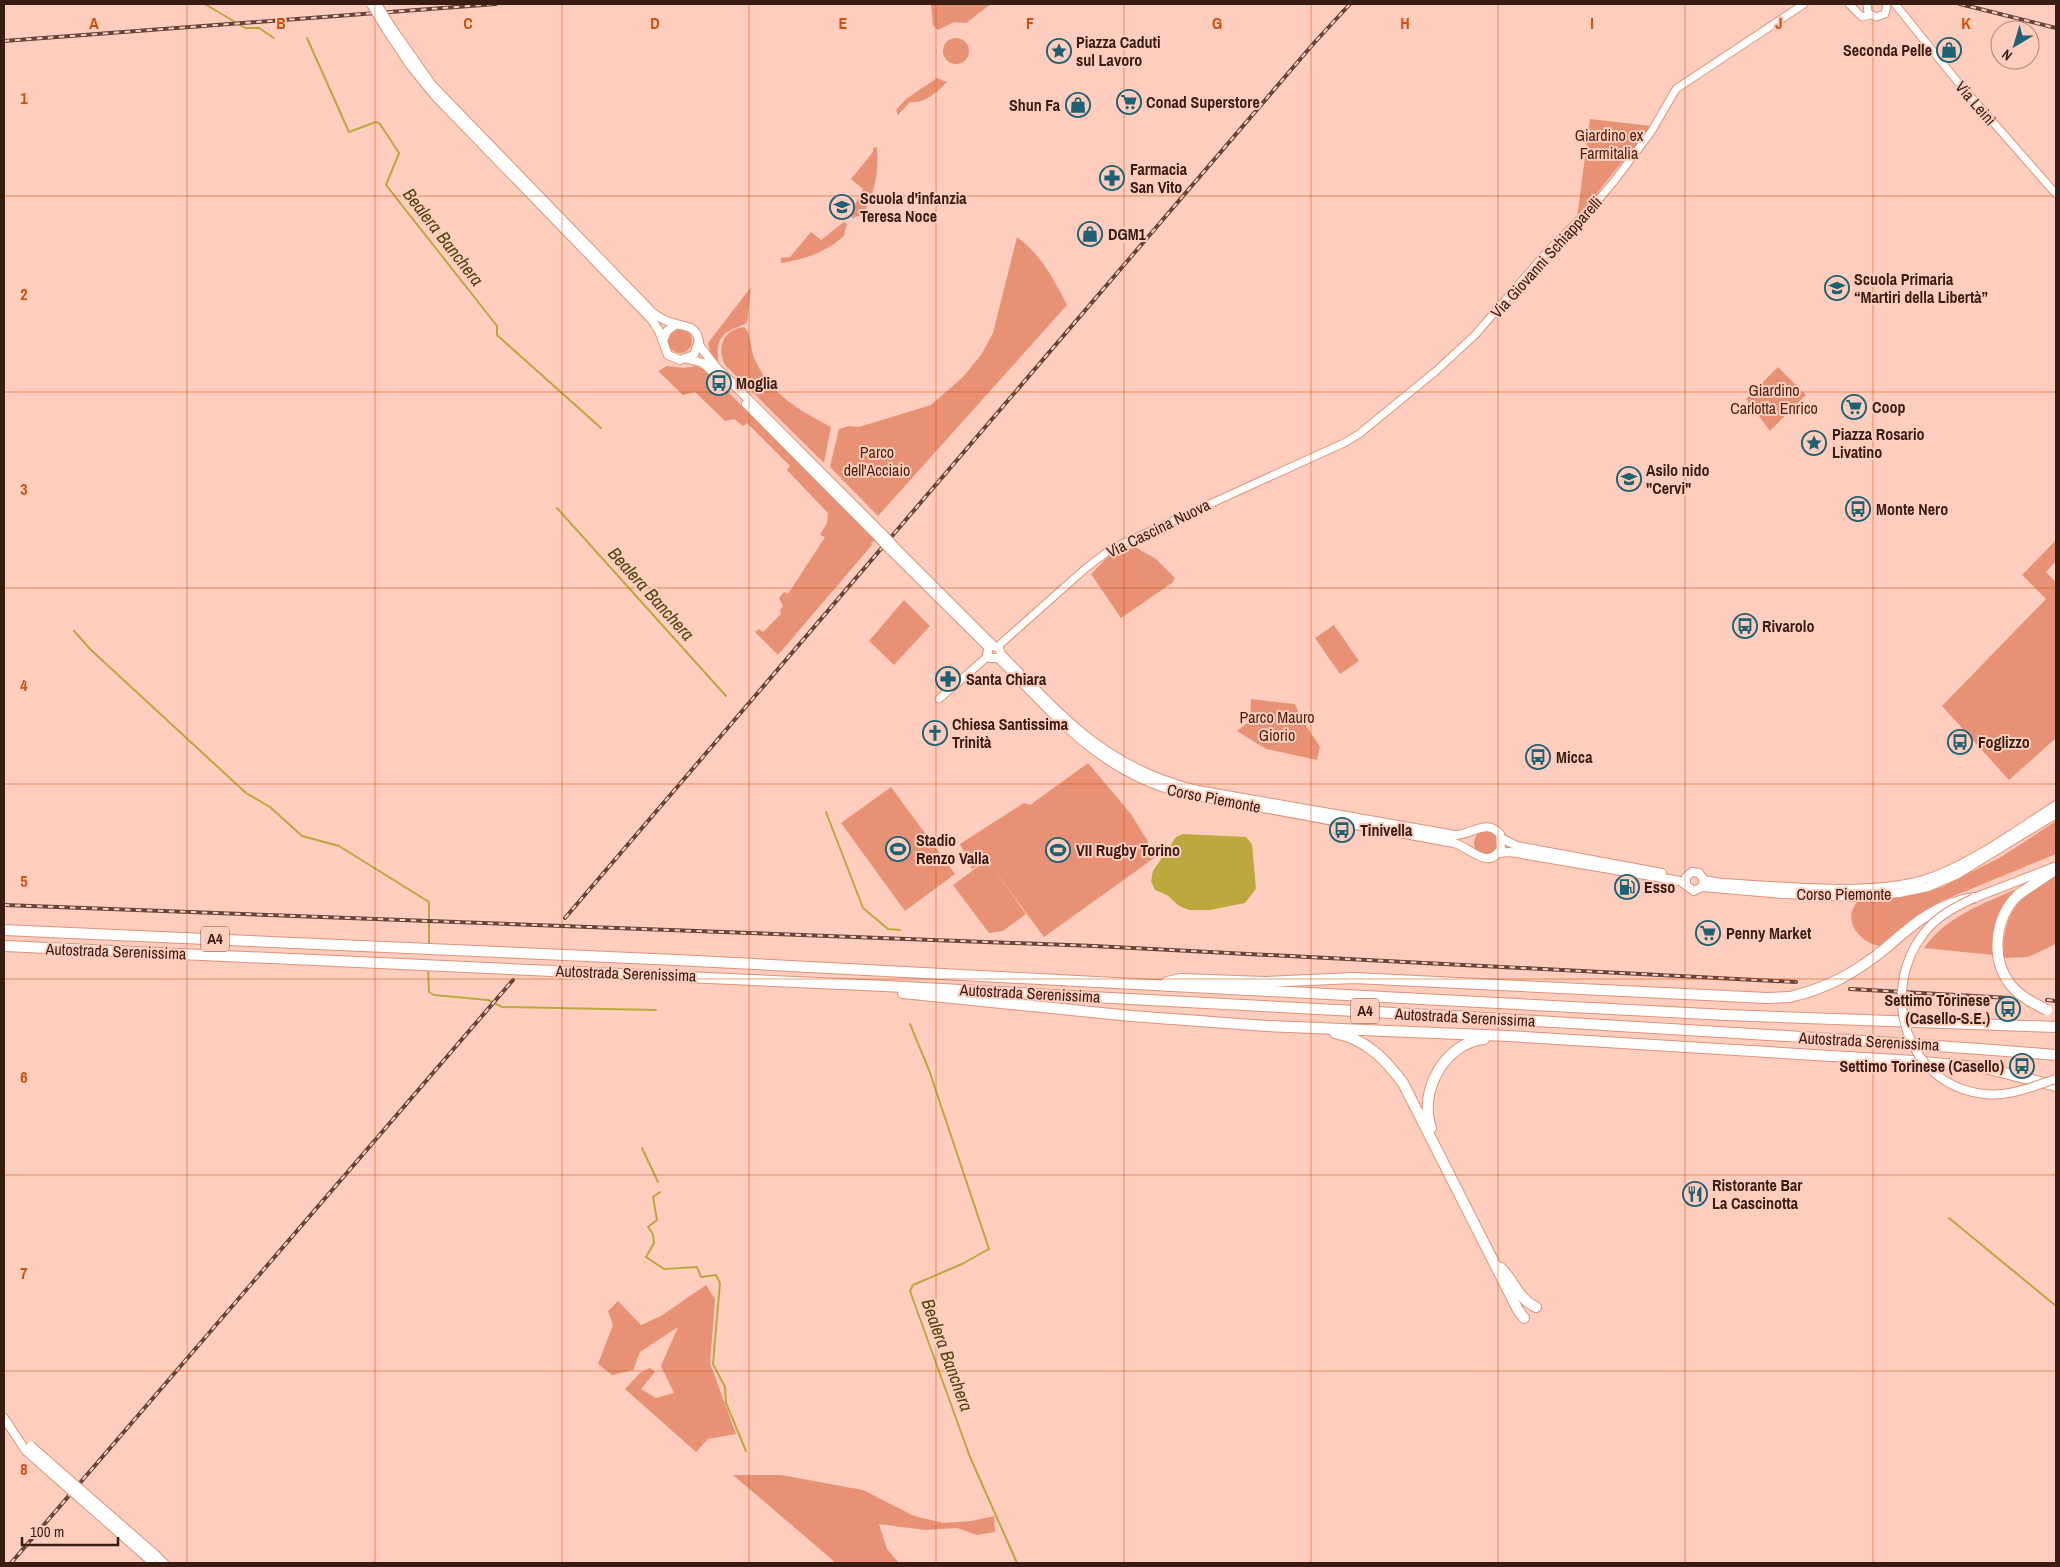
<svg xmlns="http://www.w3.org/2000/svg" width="2060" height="1567" font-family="'Archivo Narrow',sans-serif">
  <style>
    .green { fill: #e89174 }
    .water { fill: #bba93d }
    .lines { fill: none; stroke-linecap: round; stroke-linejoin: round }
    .stream { stroke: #bba93d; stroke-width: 2 }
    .tertiary-casing { stroke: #de9278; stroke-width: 9 }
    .secondary-casing { stroke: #de9278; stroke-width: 10 }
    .motorway-casing { stroke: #de9278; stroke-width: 12 }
    .tertiary { stroke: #fff; stroke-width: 7 }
    .secondary { stroke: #fff; stroke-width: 8 }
    .motorway { stroke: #fff; stroke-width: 10 }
    .rail-casing { stroke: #664439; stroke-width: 4 }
    .rail { stroke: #fecdbd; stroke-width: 2; stroke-dasharray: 5.5; stroke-linecap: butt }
    .secondary-bridge-casing { stroke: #de9278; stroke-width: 10; stroke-linecap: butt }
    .motorway-bridge-casing { stroke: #de9278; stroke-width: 12; stroke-linecap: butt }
    .secondary-bridge { stroke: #fff; stroke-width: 8 }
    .motorway-bridge { stroke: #fff; stroke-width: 10 }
    .grid { fill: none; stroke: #ce500d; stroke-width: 1; stroke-opacity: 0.55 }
    .labels { text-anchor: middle; stroke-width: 4; stroke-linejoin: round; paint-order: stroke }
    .shield { fill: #fecdbd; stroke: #745145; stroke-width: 1 }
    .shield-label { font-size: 15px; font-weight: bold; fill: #391c12 }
    .poi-label { font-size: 16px; font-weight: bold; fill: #391c12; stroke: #fecdbd; text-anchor: start }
    .street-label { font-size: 16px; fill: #391c12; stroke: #fecdbd }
    .park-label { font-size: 16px; fill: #4c1e0d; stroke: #fecdbd }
    .water-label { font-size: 18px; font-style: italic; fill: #50460b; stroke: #fecdbd }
    .grid-label { font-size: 16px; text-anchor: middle; font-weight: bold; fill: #ce500d; stroke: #fecdbd; stroke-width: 4; stroke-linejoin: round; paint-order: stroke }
  </style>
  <rect width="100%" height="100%" fill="#fecdbd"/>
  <!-- green -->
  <g class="green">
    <polygon points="931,4 991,4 966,23 954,22 938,30 933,25"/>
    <circle cx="956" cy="51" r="13"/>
    <path d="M937 78 947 82C938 92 924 104 910 102L898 115 896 110 906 99Z"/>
    <polygon points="1590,119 1651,126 1577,218"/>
    <path d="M877 147C879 172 875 192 863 214L853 218 850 215 863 189 851 179 873 152V148Z"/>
    <path d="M844 222 847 224 844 236C825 253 805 259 781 263V258L790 257 811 232 821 240Z"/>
    <path d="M1017 237C1040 253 1055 281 1067 305L878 516 830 467 839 429 848 426 859 427 931 405 963 377 981 355 993 333Z"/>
    <path d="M751 287 747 323C735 329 721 330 718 347 717 352 719 358 718 362L711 355 708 343Z"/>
    <path d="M744 327C752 334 750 350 755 360 771 395 798 409 831 427L824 463 725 365C716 348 723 329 744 327Z"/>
    <circle cx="680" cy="341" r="12"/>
    <polygon points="667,366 684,368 696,366 707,371 877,541 871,542 872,545 778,655 755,632 759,629 763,632 781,614 780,610 783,606 779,598 784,592 788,594 825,537 820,535 827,523 828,513 787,470 790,466 747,423 743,426 734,419 725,421 695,392 683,395 658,371"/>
    <polygon points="1778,367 1806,395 1770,431 1746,399"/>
    <polygon points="2055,541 2056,561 2046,572 2056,582 2056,738 2009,780 1942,706 2046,599 2022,575"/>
    <polygon points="1135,547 1156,559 1175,578 1172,583 1121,618 1091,574 1109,556"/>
    <polygon points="904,600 930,626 894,665 869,641"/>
    <polygon points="1334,625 1359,661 1340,674 1315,638"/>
    <polygon points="1251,699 1295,704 1300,716 1320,747 1317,760 1266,749 1237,731 1250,721"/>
    <polygon points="1088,763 1131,814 1157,856 1044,937 987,860 1026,914 1003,931 989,933 953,885 984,862 972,869 960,844 1024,803 1030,805"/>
    <polygon points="891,787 955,874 905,911 841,823"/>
    <path d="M2056 821V854L1939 902 1917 915 1879 946C1859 942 1842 920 1857 902L1942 887 2001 857Z"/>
    <circle cx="1486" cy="843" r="12"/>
    <path d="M2056 874V944L2028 957 2003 958C2003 910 2019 898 2056 874Z"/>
    <path d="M2016 889 1995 922 1993 955 1924 948C1947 916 1981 905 2016 889Z"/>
    <polygon points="706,1285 715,1299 710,1363 736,1434 708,1439 696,1452 625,1389 640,1373 650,1368 655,1372 641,1389 656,1398 674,1393 661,1366 678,1327 640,1352 633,1370 612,1375 598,1364 613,1325 608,1311 618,1301 641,1325 661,1316"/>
    <polygon points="733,1475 781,1475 863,1490 914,1516 944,1523 971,1521 994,1516 995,1532 977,1535 957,1528 925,1530 879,1524 887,1549 899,1563 836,1563"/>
  </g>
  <!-- water -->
  <polygon class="water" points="1183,834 1246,837 1252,844 1256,889 1245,903 1210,910 1189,910 1179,906 1167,895 1155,890 1151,881 1153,871 1176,837"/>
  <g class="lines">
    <!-- stream -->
    <g class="stream">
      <polyline points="205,4 245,28 259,28 274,38"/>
      <polyline points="307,38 349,132 376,122 380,124 399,153 386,185 497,326 497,335 601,428"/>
      <polyline points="557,508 726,696"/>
      <polyline points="74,631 91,650 246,793 270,807 302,836 339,846 429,902 429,945"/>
      <polyline points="826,812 863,908 888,929 900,930"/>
      <polyline points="428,967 429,992 434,995 488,1000 502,1007 656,1010"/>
      <polyline points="910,1024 929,1070 989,1249 962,1264 913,1285 910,1291 970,1457 1017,1563"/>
      <polyline points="642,1148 658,1182"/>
      <polyline points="660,1192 653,1197 657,1220 648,1227 653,1234 654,1243 646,1257 664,1269 697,1267 701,1277 716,1275 720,1283 713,1364 725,1387 726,1403 746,1451"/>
      <polyline points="1949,1218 2056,1306"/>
    </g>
    <defs>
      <g id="tertiary">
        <polyline points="1849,4 1862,17 1870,15"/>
        <polyline points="1867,4 1868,13 1876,17 1885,14 1887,4"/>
        <polyline points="1895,4 1957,81 2056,194"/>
        <polyline points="997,647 1086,568 1111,549 1344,443 1359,434 1436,371 1475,335 1547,252 1594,205 1615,180 1651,132 1676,89 1804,4"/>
        <polyline points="939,699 988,656"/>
      </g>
      <g id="secondary">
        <path d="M386 29 410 65 435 96 652 320 659 331 668 355 680 360 694 355 699 341C695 324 686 328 673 323 665 321 658 317 652 312L432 85 392 28"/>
        <polyline points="663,341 667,331 675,325"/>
        <polyline points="699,345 716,367 883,534"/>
        <polyline points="688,359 703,363 716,375"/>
        <polyline points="746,404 879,538"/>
        <path d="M894 546 994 646 999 648 1001 654C1064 718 1107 769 1198 790L1455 835C1472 835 1486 818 1500 834L1501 849C1487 871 1470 847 1454 843L1181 793C1098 771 1056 716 998 658"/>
        <polyline points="890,550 989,648"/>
        <polyline points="989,648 987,654 990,658 998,658"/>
        <polyline points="1501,838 1517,846 1662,873"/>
        <polyline points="1498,853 1510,852 1680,881 1694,891 1702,887 1704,880 1699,873 1692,872 1686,877 1686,884"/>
        <path d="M1704 880 1721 883C1782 886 1864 896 1923 880 1967 867 2017 830 2056 805"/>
        <polyline points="1702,887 1784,894 1854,897 1899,893 1928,887 1956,875 2056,814"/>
        <polyline points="1974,898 2054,867"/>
        <polyline points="4,1418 26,1451"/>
        <polyline points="157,1556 164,1563"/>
      </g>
      <g id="motorway">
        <polyline points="2018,895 2056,869"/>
        <polyline points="4,930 676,960 1726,1015 2056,1027"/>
        <path d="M4 946C492 967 981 989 1469 1017 1665 1029 1861 1039 2056 1055"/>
        <path d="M1887 947C1914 923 1938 903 1974 898"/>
        <polyline points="1167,982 1181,979 1265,982 1354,978 1767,998 1790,997"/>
        <polyline points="903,993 1131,1016 1267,1026 1508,1036 1913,1061 1985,1068 2056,1086"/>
        <path d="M1335 1033C1366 1039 1385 1059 1403 1083L1518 1310 1524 1318"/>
        <path d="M1431 1128C1418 1091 1445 1043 1484 1039"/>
        <path d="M1501 1268C1515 1282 1517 1298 1536 1307"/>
      </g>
    </defs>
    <!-- tertiary casing -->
    <use href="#tertiary" class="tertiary-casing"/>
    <!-- secondary casing -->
    <use href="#secondary" class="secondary-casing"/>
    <!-- motorway casing -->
    <use href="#motorway" class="motorway-casing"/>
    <!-- tertiary -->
    <use href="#tertiary" class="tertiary"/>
    <!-- secondary -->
    <use href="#secondary" class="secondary"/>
    <!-- motorway -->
    <use href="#motorway" class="motorway"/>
    <defs>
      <g id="rail">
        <polyline points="1960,4 2056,28"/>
        <polyline points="4,41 496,4"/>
        <polyline points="4,905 1094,946 1796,982"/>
        <polyline points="565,918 1314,43 1350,4"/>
        <polyline points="1850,989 2009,998"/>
        <polyline points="2047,1000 2056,1001"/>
        <polyline points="11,1563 513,980"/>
      </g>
    </defs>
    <!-- rail casing -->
    <use href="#rail" class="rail-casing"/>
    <!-- rail -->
    <use href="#rail" class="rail"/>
    <defs>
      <g id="secondary-bridge">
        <polyline points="371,4 386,29"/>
        <polyline points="377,4 392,28"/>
        <polyline points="883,534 894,546"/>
        <polyline points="879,538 890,550"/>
        <path d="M1974 898C1955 907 1937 916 1924 933 1878 992 1906 1086 1985 1094 2009 1097 2034 1086 2056 1079"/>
        <polyline points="31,1446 157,1556"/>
        <polyline points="26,1451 152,1562"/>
      </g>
      <g id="motorway-bridge">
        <path d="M2018 895C1995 917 1990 958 2010 984 2019 996 2033 1003 2047 1010"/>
        <path d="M1790 997C1828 988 1857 972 1887 947"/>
      </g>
    </defs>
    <!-- secondary-bridge casing -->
    <use href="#secondary-bridge" class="secondary-bridge-casing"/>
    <!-- motorway-bridge casing -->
    <use href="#motorway-bridge" class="motorway-bridge-casing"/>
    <!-- secondary-bridge -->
    <use href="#secondary-bridge" class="secondary-bridge"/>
    <!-- motorway-bridge -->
    <use href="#motorway-bridge" class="motorway-bridge"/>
  </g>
  <!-- grid -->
  <path class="grid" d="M187 4V1563M375 4V1563M562 4V1563M749 4V1563M936 4V1563M1124 4V1563M1311 4V1563M1498 4V1563M1685 4V1563M1873 4V1563M4 196H2056M4 392H2056M4 588H2056M4 784H2056M4 979H2056M4 1175H2056M4 1371H2056"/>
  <!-- icons -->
  <defs>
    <symbol id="shop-ring" viewBox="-11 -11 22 22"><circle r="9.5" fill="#fecdbd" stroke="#1d6173" stroke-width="1.5"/><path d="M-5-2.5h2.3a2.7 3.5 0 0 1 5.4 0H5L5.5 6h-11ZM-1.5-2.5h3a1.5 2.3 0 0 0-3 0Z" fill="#1d6173"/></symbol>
    <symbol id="sight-ring" viewBox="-11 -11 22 22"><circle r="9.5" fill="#fecdbd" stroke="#1d6173" stroke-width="1.5"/><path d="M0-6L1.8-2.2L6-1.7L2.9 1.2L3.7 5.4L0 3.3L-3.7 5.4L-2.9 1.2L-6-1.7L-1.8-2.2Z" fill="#1d6173"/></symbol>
    <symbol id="supermarket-ring" viewBox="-11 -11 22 22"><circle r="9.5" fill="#fecdbd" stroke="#1d6173" stroke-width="1.5"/><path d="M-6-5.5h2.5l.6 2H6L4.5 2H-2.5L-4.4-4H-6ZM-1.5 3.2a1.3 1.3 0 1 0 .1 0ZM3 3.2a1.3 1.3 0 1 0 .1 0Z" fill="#1d6173"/></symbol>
    <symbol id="pharmacy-ring" viewBox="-11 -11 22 22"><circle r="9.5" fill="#fecdbd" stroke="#1d6173" stroke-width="1.5"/><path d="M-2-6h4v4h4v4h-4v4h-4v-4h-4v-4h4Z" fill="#1d6173"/></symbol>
    <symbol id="school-ring" viewBox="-11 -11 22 22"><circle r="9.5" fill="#fecdbd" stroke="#1d6173" stroke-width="1.5"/><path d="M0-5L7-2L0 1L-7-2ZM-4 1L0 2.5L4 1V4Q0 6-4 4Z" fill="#1d6173"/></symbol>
    <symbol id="bus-ring" viewBox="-11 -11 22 22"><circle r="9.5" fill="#fecdbd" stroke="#1d6173" stroke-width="1.5"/><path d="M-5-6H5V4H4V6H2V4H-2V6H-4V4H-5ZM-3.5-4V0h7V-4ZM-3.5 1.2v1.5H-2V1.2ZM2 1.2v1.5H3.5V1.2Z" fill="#1d6173"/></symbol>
    <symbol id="church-ring" viewBox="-11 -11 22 22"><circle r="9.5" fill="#fecdbd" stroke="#1d6173" stroke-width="1.5"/><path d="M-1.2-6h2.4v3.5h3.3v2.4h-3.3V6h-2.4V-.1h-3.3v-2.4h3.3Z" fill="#1d6173"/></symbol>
    <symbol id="stadium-ring" viewBox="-11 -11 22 22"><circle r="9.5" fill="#fecdbd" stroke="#1d6173" stroke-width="1.5"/><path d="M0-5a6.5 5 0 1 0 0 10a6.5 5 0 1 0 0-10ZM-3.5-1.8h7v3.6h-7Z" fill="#1d6173"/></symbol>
    <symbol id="fuel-ring" viewBox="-11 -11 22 22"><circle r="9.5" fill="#fecdbd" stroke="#1d6173" stroke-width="1.5"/><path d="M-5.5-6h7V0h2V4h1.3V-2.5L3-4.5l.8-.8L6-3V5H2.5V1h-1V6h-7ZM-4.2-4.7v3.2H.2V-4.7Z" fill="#1d6173"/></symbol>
    <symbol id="restaurant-ring" viewBox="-11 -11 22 22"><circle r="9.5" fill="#fecdbd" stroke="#1d6173" stroke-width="1.5"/><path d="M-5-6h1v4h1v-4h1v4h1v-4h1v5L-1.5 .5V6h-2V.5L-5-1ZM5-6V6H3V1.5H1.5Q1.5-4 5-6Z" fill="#1d6173"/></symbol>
  </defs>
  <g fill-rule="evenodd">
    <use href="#shop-ring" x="1935" y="36" width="28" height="28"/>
    <use href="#sight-ring" x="1045" y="37" width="28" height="28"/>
    <use href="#supermarket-ring" x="1115" y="88" width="28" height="28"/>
    <use href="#shop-ring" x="1064" y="91" width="28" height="28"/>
    <use href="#pharmacy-ring" x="1098" y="164" width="28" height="28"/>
    <use href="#school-ring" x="828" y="193" width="28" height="28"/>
    <use href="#shop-ring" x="1076" y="220" width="28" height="28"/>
    <use href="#school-ring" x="1823" y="274" width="28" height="28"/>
    <use href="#bus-ring" x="705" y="369" width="28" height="28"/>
    <use href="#supermarket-ring" x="1840" y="393" width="28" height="28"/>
    <use href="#sight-ring" x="1800" y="429" width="28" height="28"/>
    <use href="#school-ring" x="1615" y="465" width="28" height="28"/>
    <use href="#bus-ring" x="1844" y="495" width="28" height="28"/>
    <use href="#bus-ring" x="1731" y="612" width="28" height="28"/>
    <use href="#pharmacy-ring" x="934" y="665" width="28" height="28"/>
    <use href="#church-ring" x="921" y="719" width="28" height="28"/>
    <use href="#bus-ring" x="1946" y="728" width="28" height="28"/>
    <use href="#bus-ring" x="1524" y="743" width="28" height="28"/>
    <use href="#bus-ring" x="1328" y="816" width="28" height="28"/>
    <use href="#stadium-ring" x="884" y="835" width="28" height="28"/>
    <use href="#stadium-ring" x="1044" y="836" width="28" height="28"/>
    <use href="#fuel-ring" x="1613" y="873" width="28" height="28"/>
    <use href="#supermarket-ring" x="1694" y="919" width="28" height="28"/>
    <use href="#bus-ring" x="1994" y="995" width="28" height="28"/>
    <use href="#bus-ring" x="2008" y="1052" width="28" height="28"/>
    <use href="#restaurant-ring" x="1681" y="1180" width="28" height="28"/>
  </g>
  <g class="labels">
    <!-- shield labels -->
    <g class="shield">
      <rect x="201" y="926.5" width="28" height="25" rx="4"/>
      <rect x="1351" y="998.5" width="28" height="25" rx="4"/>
    </g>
    <g class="shield-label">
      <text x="215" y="944">A4</text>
      <text x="1365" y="1016">A4</text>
    </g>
    <!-- poi labels -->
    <g class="poi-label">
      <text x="1076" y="48">Piazza Caduti<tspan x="1076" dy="18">sul Lavoro</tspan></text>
      <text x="1932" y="56" text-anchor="end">Seconda Pelle</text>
      <text x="1146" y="108">Conad Superstore</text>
      <text x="1060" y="111" text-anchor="end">Shun Fa</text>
      <text x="1130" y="175">Farmacia<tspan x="1130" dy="18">San Vito</tspan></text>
      <text x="860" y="204">Scuola d'infanzia<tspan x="860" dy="18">Teresa Noce</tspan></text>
      <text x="1108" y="240">DGM1</text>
      <text x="1854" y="285">Scuola Primaria<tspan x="1854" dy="18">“Martiri della Libertà”</tspan></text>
      <text x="736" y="389">Moglia</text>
      <text x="1872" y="413">Coop</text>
      <text x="1832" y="440">Piazza Rosario<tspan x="1832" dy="18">Livatino</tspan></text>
      <text x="1646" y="476">Asilo nido<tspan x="1646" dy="18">"Cervi"</tspan></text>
      <text x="1876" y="515">Monte Nero</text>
      <text x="1762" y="632">Rivarolo</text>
      <text x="966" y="685">Santa Chiara</text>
      <text x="952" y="730">Chiesa Santissima<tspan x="952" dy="18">Trinità</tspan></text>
      <text x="1978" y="748">Foglizzo</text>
      <text x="1556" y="763">Micca</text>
      <text x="1360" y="836">Tinivella</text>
      <text x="916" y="846">Stadio<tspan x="916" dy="18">Renzo Valla</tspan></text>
      <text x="1076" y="856">VII Rugby Torino</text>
      <text x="1644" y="893">Esso</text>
      <text x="1726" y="939">Penny Market</text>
      <text x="1990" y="1006" text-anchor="end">Settimo Torinese<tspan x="1990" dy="18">(Casello-S.E.)</tspan></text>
      <text x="2004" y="1072" text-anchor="end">Settimo Torinese (Casello)</text>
      <text x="1712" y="1191">Ristorante Bar<tspan x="1712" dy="18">La Cascinotta</tspan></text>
    </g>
    <!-- street labels -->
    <g class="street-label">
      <text transform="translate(1976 103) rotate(49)" y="6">Via Leinì</text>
      <text transform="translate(1546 257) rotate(-48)" y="6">Via Giovanni Schiapparelli</text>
      <text transform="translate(1158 528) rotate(-26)" y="6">Via Cascina Nuova</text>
      <text transform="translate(1214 798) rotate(11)" y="6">Corso Piemonte</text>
      <text x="1844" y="900">Corso Piemonte</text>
      <text transform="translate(116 951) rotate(2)" y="6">Autostrada Serenissima</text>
      <text transform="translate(626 973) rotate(2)" y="6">Autostrada Serenissima</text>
      <text transform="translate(1030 993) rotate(3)" y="6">Autostrada Serenissima</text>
      <text transform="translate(1465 1017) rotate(3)" y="6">Autostrada Serenissima</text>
      <text transform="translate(1869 1041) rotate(3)" y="6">Autostrada Serenissima</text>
    </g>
    <!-- park labels -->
    <g class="park-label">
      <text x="1609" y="141">Giardino ex<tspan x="1609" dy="18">Farmitalia</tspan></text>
      <text x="1774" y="396">Giardino<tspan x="1774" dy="18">Carlotta Enrico</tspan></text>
      <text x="877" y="458">Parco<tspan x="877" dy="18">dell'Acciaio</tspan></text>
      <text x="1277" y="723">Parco Mauro<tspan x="1277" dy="18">Giorio</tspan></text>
    </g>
    <!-- water labels -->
    <g class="water-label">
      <text transform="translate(443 237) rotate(52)" y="6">Bealera Banchera</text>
      <text transform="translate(651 594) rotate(48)" y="6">Bealera Banchera</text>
      <text transform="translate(947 1355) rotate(70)" y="6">Bealera Banchera</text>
    </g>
  </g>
  <g class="grid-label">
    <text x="94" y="29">A</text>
    <text x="281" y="29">B</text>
    <text x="468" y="29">C</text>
    <text x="655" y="29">D</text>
    <text x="843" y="29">E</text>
    <text x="1030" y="29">F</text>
    <text x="1217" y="29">G</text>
    <text x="1405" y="29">H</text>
    <text x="1592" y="29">I</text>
    <text x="1779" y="29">J</text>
    <text x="1966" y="29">K</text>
    <text x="24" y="104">1</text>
    <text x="24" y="300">2</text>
    <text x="24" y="495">3</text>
    <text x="24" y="691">4</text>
    <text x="24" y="887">5</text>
    <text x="24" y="1083">6</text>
    <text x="24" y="1279">7</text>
    <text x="24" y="1475">8</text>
  </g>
  <!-- border -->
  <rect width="2060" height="1567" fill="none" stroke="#391c12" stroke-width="10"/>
  <!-- north arrow -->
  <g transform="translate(2015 45) rotate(218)"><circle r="24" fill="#fecdbd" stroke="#af8679"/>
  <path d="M0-4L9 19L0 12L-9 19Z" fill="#1d6173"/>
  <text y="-8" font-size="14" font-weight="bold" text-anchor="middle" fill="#391c12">N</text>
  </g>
  <!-- scale -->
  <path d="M22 1537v8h96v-8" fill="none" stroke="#391c12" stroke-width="2.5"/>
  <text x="30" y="1537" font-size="15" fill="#391c12" stroke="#fecdbd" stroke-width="4" paint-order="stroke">100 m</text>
</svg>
